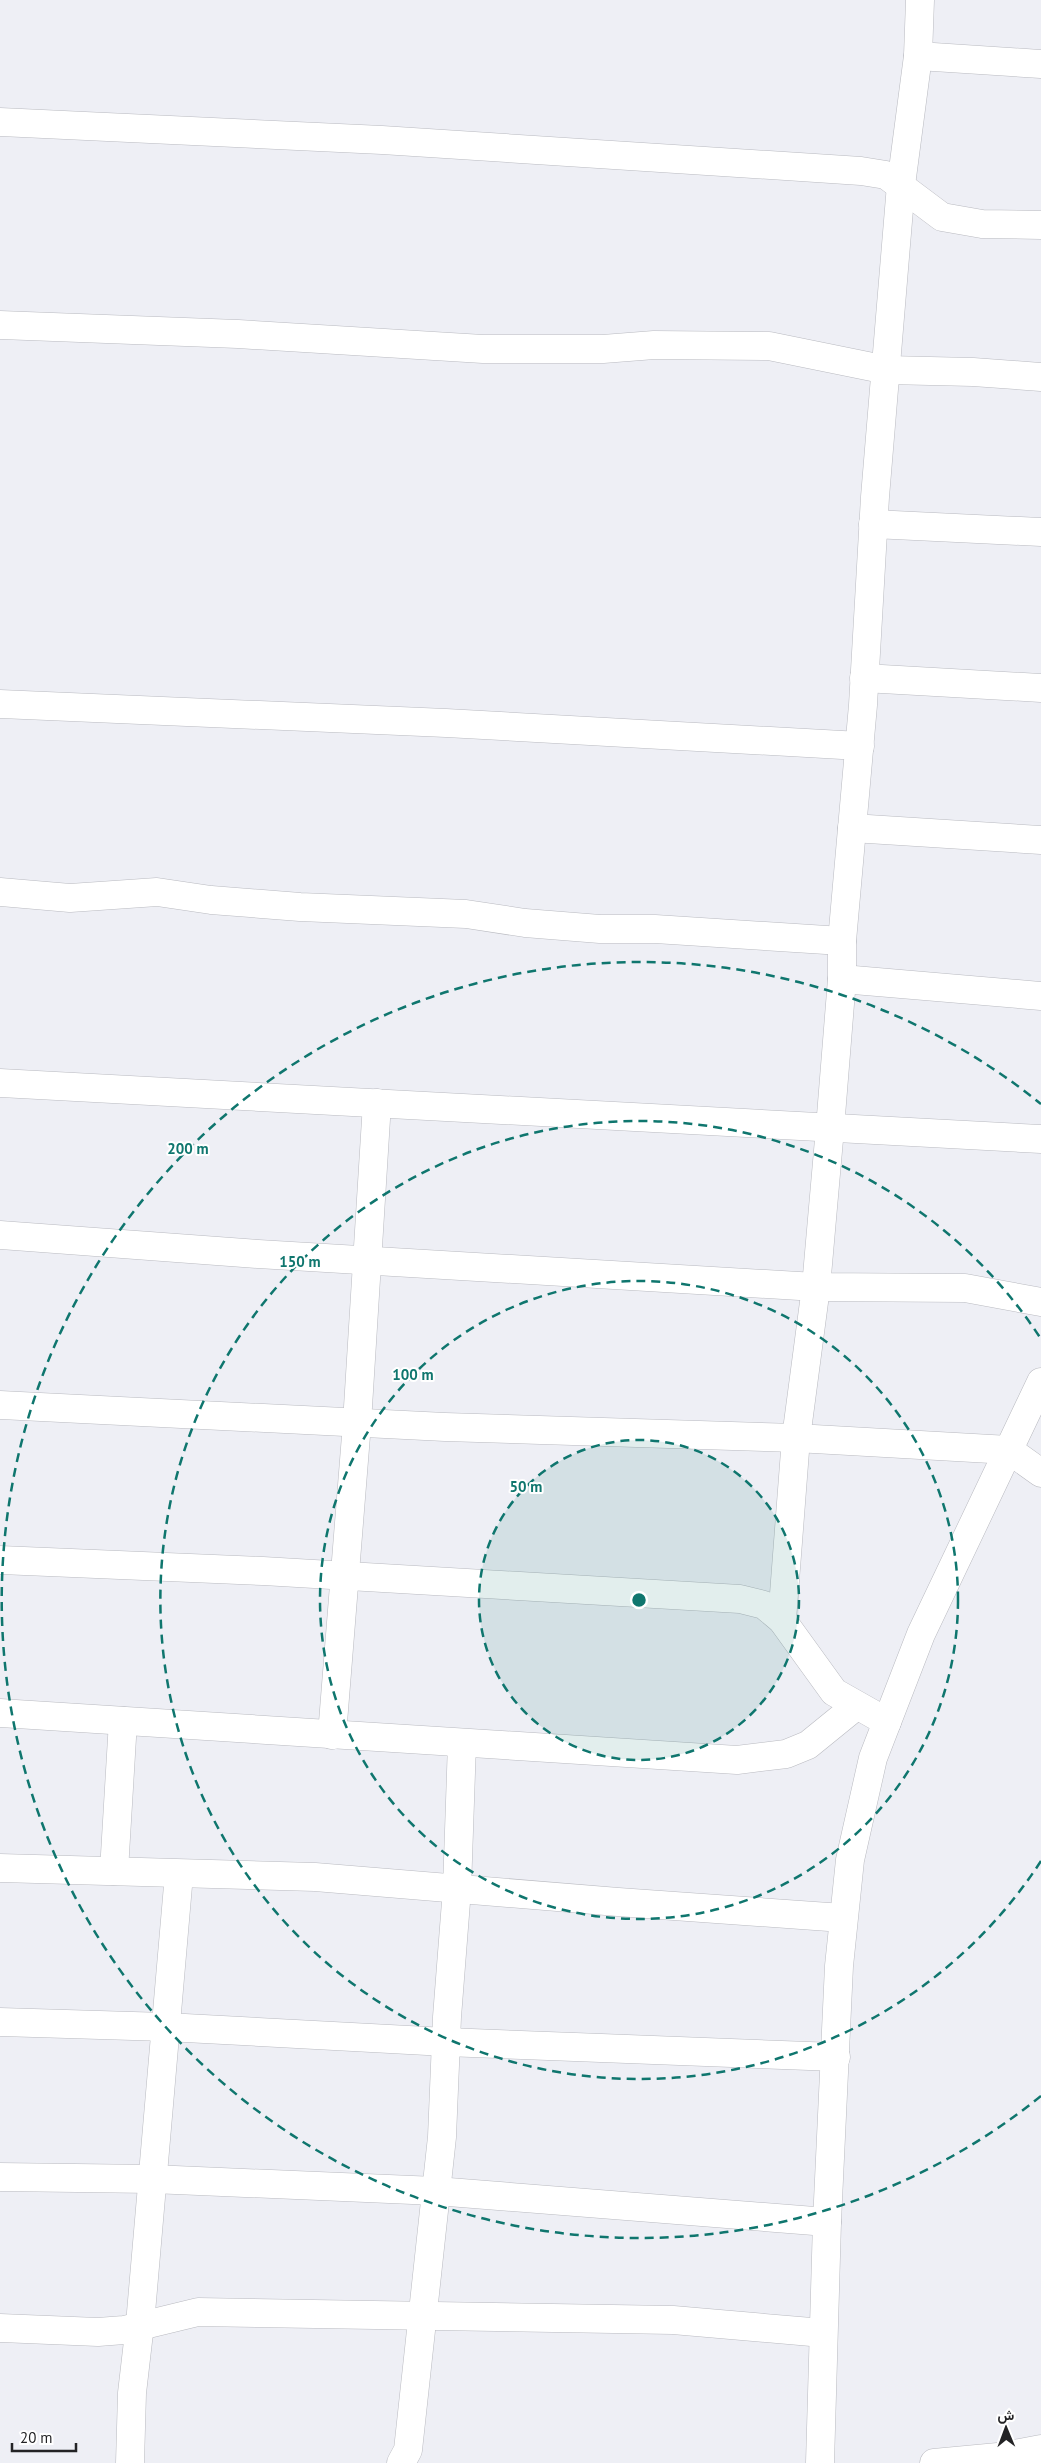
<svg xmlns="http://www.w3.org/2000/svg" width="1041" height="2463" font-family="'PT Sans',Vazirmatn,sans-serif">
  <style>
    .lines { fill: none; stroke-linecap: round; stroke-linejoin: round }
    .minor-casing { stroke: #b9bac0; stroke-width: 29 }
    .minor { stroke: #fff; stroke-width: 28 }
    .ring { fill: none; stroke: #0f766e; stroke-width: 2.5; stroke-dasharray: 9 6 }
    .centre { fill: #0f766e; stroke: #fff; stroke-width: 2.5 }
    .ring-label { font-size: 15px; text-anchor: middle; font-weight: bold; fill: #0f766e; stroke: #fff; stroke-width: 4; stroke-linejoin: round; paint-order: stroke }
  </style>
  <rect width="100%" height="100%" fill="#eeeff5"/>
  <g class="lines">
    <defs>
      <g id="minor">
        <polyline points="918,56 1041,64"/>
        <polyline points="0,122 382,140 861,171 886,175 942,217 982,224 1041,225"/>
        <polyline points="0,325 238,334 483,349 603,349 654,345 769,346 887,370 973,372 1041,377"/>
        <polyline points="873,524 1041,532"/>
        <polyline points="864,678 1041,688"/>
        <polyline points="0,704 446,723 860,746"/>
        <polyline points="852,828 1041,840"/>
        <polyline points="0,892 70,898 157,892 211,900 300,907 466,914 525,923 600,929 655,929 842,941"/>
        <polyline points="842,979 1041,996"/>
        <polyline points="0,1083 1041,1139"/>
        <polyline points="0,1235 258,1254 816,1287 965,1288 1041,1302"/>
        <polyline points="0,1405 445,1427 796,1438 1009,1450 1041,1473"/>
        <polyline points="0,1560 263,1571 740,1599 764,1605 782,1620 834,1692 887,1722"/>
        <polyline points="782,1620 796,1438 816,1287 830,1128 842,979 842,941 863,705 875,497 901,185 918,56 920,0"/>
        <polyline points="0,1713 737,1760 786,1754 808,1745 856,1706"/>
        <polyline points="332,1735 357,1423 377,1103"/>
        <polyline points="0,1868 315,1877 618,1902 843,1918"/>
        <polyline points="114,1871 123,1721"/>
        <polyline points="0,2022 166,2027 446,2042 836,2057"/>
        <polyline points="0,2177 152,2179 436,2191 827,2222"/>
        <polyline points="0,2328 98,2332 124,2330 198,2312 673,2320 823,2333"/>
        <polyline points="130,2463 132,2393 140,2324 179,1874"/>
        <polyline points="401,2463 408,2450 442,2137 447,2017 457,1889 462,1743"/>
        <polyline points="820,2463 827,2222 839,1966 850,1860 873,1758 921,1634 1041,1382"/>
        <polyline points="934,2463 998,2457 1041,2449"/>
      </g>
    </defs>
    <!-- minor casing -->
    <use href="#minor" class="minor-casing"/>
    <!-- minor -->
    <use href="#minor" class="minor"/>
  </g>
  <!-- distance rings -->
  <circle cx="639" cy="1600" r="160" fill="#0f766e" fill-opacity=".12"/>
  <g class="ring">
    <circle cx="639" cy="1600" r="160"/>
    <circle cx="639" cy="1600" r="319"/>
    <path d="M1041 1861A479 479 0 1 1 1041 1339"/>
    <path d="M1041 2096A638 638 0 1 1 1041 1104"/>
  </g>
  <circle cx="639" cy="1600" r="8" class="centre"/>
  <g class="ring-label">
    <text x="188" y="1154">200 m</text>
    <text x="300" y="1267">150 m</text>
    <text x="413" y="1380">100 m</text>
    <text x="526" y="1492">50 m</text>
  </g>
  <!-- north arrow -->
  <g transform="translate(1006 2428) rotate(359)" stroke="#ffffff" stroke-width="4" paint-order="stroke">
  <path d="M0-4L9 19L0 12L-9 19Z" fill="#232325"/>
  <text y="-8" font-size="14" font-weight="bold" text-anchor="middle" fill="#232325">ش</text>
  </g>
  <!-- scale -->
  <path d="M12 2443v8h64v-8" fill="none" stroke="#232325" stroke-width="2.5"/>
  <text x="20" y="2443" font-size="15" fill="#232325" stroke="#ffffff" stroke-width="4" paint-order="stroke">20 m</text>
</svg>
